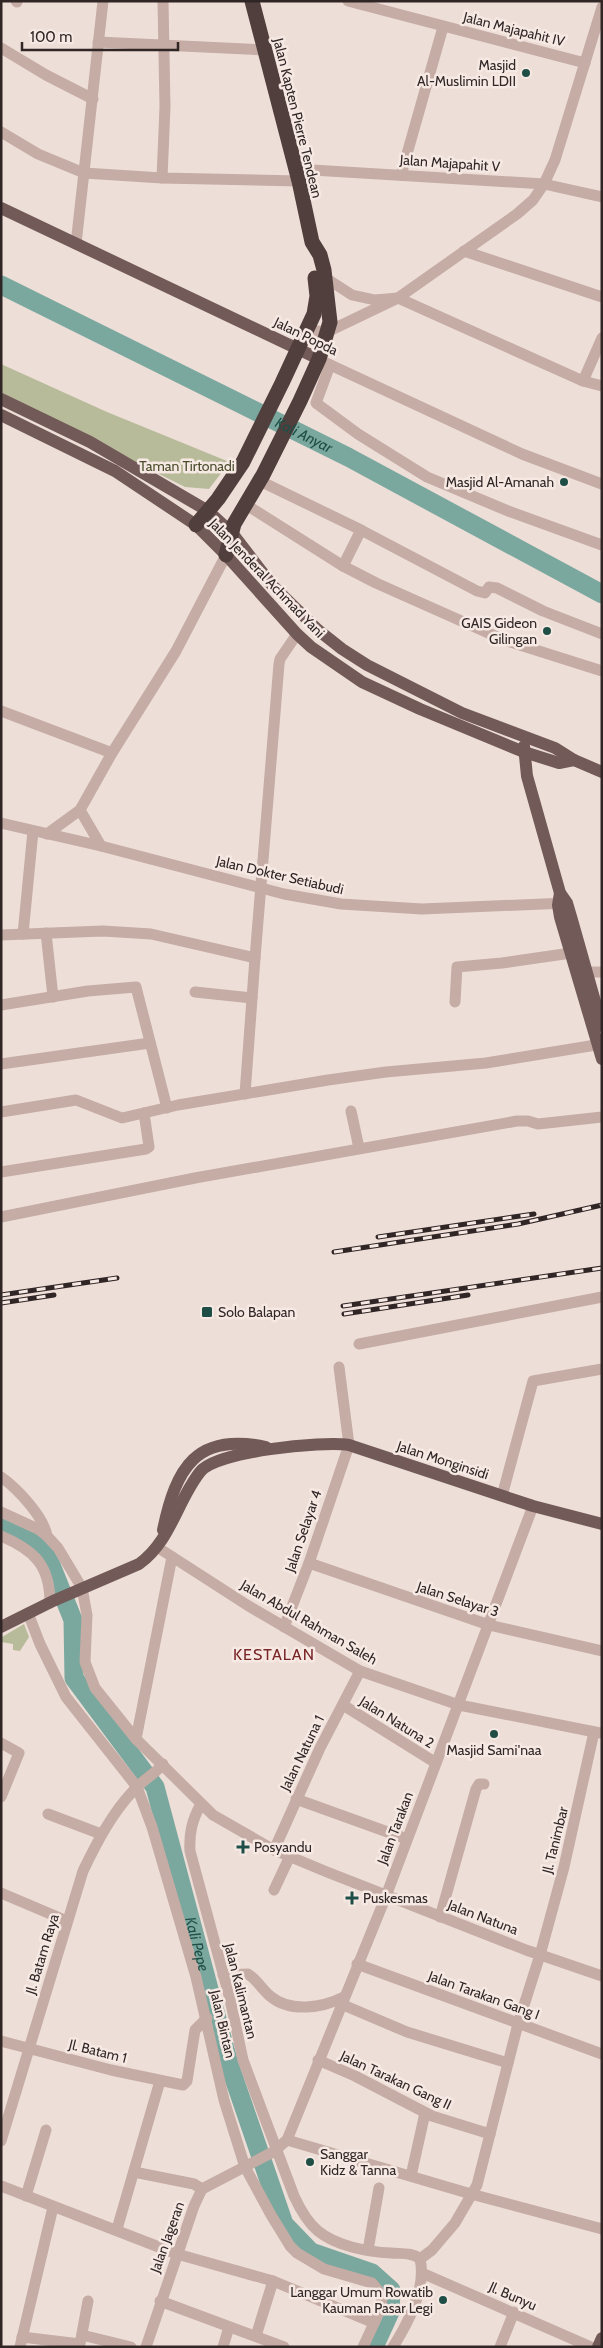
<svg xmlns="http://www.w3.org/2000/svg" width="603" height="2348" font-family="Cabin,sans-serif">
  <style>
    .green { fill: #b8bb9a }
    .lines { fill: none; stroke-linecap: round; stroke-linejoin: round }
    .river { stroke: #7aa89f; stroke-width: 19 }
    .minor { stroke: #c5aca5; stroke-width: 11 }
    .major { stroke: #725a58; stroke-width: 12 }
    .highway { stroke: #513f3d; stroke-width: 15 }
    .rail-casing { stroke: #312626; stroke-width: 5 }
    .rail { stroke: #f6e9e3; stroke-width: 3; stroke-dasharray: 9; stroke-linecap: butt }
    .poi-dot { fill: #1f4e46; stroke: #f6e9e3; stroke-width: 2 }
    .labels { text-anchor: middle; stroke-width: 5; stroke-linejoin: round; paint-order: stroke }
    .street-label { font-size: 14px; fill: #312626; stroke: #f6e9e3 }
    .poi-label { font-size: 14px; fill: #312626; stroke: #f6e9e3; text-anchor: end }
    .park-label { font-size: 14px; fill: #494d2c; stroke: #f6e9e3 }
    .water-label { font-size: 15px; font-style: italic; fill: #1f4e46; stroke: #f6e9e3 }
    .quarter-label { font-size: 16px; letter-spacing: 1px; fill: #792627; stroke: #f6e9e3 }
  </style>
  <rect width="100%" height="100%" fill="#eeded8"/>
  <!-- green -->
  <g class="green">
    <polygon points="1,364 107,412 227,461 225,468 209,489 185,487 1,395"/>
    <polygon points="24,1624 29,1637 20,1651 13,1650 13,1644 1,1642 2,1637"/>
  </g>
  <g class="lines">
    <!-- river -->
    <g class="river">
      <path id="s1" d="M1 285 348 457 602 594"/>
      <path id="s2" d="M1 1528 41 1546 51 1565 73 1620 74 1678 155 1787 229 2064 284 2224 311 2252 372 2273 391 2290 390 2312 374 2347"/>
    </g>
    <!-- minor -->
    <g class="minor">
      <polyline points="16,1 17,2"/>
      <polyline points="348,1 585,63"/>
      <polyline points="98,42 265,50"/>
      <polyline points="1,48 46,75 93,99"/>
      <polyline points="1,132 38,154 84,173 162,178 299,181"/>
      <polyline points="296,169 544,184 602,197"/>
      <polyline points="401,175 443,27"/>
      <polyline points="162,178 165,107 163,1"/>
      <polyline points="76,244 103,1"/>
      <polyline points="464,251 602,297"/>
      <polyline points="321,275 352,295 375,300 398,298 583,381 602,386"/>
      <polyline points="307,330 327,332 398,298 517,214 533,200 544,184 555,160 602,7"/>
      <polyline points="324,362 522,454 602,484"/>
      <polyline points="330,365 316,403 358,434 427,477 508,511 602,545"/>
      <polyline points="583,381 602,338"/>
      <polyline points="260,481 359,529 477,591 485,593 489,587 497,588 543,611 602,634"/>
      <polyline points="245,504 343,566 376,583 504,640 602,671"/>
      <polyline points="343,566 361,530"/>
      <polyline points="1,711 112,753"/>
      <polyline points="80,810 101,846"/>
      <polyline points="1,823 101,846 284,894 341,904 422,909 567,903"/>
      <polyline points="47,834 80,810 112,753 176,651 226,555"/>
      <polyline points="46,933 53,997"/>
      <polyline points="23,934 33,831"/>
      <polyline points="1,935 103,931 151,934 255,958 245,1094"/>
      <polyline points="255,958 279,664 280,659 297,634"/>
      <polyline points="579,972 602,972"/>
      <polyline points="195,992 252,998"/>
      <polyline points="455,1002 457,967 502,963 571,953"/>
      <polyline points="1,1005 88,991 136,987 167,1108"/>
      <polyline points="1,1064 150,1043"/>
      <polyline points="351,1111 359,1148"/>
      <polyline points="1,1112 76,1100 122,1118 178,1105 328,1080 386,1072 486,1063 602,1044"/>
      <polyline points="1,1172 146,1149 149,1147 144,1113"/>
      <polyline points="1,1217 195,1178 517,1121 528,1121 538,1124 602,1117"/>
      <polyline points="359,1344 602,1297"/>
      <path d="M1 1477C17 1488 44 1517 47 1536"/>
      <polyline points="502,1496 533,1381 602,1369"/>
      <polyline points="1,1512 38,1529 47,1536 58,1548 82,1588 87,1615 85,1662 95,1688 136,1739 213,1815 274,1850 327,1872 526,1950 602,1976"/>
      <path d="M1 1536C34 1550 50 1565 50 1603"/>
      <polyline points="157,1547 247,1605 360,1671 459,1705 600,1733"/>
      <polyline points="309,1563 489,1625 602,1651"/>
      <polyline points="28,1613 40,1644 66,1697 137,1787 152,1827 196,1977 224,2100 245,2167 271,2215 290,2246 297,2253 324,2269 372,2283 381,2294 382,2306 363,2347"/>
      <polyline points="284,1627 309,1563 349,1445 339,1367"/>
      <polyline points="343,1705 436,1763"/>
      <polyline points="136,1739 172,1557"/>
      <polyline points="1,1743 19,1753 1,1797"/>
      <polyline points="296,1799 407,1839"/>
      <path d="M201 1804C192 1820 189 1833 190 1851L230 1999 243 2060 294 2196C300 2209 307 2222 318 2231 336 2246 368 2252 391 2253 401 2254 413 2252 420 2259 427 2288 408 2323 393 2347"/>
      <polyline points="48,1814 101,1834"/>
      <polyline points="274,1850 320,1748 360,1671"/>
      <polyline points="274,1890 290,1856"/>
      <polyline points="1,1893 67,1921"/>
      <polyline points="440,1917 476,1789 479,1784 484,1784"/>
      <polyline points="357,1964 602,2054"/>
      <path d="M223 1975 248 1974C257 1980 262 1989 270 1996 290 2013 322 2008 344 1997"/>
      <polyline points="341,2004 407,2032 508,2063"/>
      <polyline points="1,2041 111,2070 183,2085 187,2081 195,2030 207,2018"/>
      <polyline points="318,2060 355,2076 432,2116 490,2134"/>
      <polyline points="287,2140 471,2194 602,2229"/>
      <path d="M1 2141 83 1871C97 1842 112 1813 134 1790 143 1780 155 1774 163 1764"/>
      <polyline points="134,2172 194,2184 202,2189"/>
      <polyline points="411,2176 425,2113"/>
      <polyline points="1,2186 177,2254 273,2281 374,2323"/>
      <polyline points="26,2196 46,2130"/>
      <polyline points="117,2229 160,2081"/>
      <polyline points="368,2250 379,2188"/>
      <polyline points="420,2259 432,2250 455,2223 477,2185 518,2024 540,1955 564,1867 594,1732"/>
      <polyline points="422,2273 591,2347"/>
      <polyline points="160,2301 284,2347"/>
      <polyline points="82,2335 131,2347"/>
      <polyline points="256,2336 273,2281"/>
      <polyline points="22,2337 80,2344 88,2301"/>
      <polyline points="20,2347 53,2207"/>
      <polyline points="146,2347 194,2206 202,2189 273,2152 287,2140 386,1896 533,1506"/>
      <polyline points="223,2347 229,2327"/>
      <polyline points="500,2347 514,2312"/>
    </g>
    <!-- major -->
    <g class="major">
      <polyline points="1,208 319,359"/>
      <polyline points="1,399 90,442 208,511 232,533 272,585 318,630 342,649 367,665 462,713 555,748 574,760 602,772"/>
      <polyline points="1,415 115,471 196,525 226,555 297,634 311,647 362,682 420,709 524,752 559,763 574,760"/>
      <polyline points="524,746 527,776 560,893 567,903 572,920 602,1026"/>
      <polyline points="560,893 558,905 560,917 602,1059"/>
      <path d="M163 1530C176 1468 196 1432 266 1447"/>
      <path d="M1 1627 53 1601 139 1564C171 1541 177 1501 200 1472 216 1451 322 1441 349 1445L533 1506 602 1524"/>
      <polyline points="598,2347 602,2338"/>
    </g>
    <!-- highway -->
    <g class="highway">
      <polyline points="196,525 218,499 243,462 282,383 314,314 317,296 315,278"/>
      <polyline points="226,555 234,524 263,475 300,401 319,359 330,322 324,270 320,255 312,242 299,181 252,1"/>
    </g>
    <defs>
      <g id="rail">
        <polyline points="378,1237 534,1214"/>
        <polyline points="334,1252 518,1224 602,1205"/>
        <polyline points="1,1295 117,1278"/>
        <polyline points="1,1303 54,1295"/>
        <polyline points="343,1306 602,1268"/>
        <polyline points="344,1314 468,1295"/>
      </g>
    </defs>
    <!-- rail casing -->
    <use href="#rail" class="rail-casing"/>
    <!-- rail -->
    <use href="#rail" class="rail"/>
  </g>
  <!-- markers -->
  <g class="poi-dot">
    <circle cx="526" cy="73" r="5"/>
    <circle cx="564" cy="482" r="5"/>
    <circle cx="547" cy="631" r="5"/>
    <rect x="201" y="1306" width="12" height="12" rx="2.5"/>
    <circle cx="494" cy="1734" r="5"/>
    <path d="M240.5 1839.5h5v5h5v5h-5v5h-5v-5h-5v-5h5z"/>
    <path d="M349.5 1890.5h5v5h5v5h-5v5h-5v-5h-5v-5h5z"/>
    <circle cx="310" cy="2162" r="5"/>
    <circle cx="443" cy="2300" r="5"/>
  </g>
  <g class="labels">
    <!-- street labels -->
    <g class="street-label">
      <text transform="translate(514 29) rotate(14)" y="5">Jalan Majapahit IV</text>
      <text transform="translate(298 118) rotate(76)" y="5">Jalan Kapten Pierre Tendean</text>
      <text transform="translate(450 163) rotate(4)" y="5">Jalan Majapahit V</text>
      <text transform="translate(306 336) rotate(26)" y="5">Jalan Popda</text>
      <text transform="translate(267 578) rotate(46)" y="5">Jalan Jenderal Achmad Yani</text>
      <text transform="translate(280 875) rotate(13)" y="5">Jalan Dokter Setiabudi</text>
      <text transform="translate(443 1460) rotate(18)" y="5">Jalan Monginsidi</text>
      <text transform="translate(303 1531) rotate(-71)" y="5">Jalan Selayar 4</text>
      <text transform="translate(458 1599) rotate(18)" y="5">Jalan Selayar 3</text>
      <text transform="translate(309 1622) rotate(30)" y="5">Jalan Abdul Rahman Saleh</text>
      <text transform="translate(397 1722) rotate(32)" y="5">Jalan Natuna 2</text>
      <text transform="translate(302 1753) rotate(-64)" y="5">Jalan Natuna 1</text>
      <text transform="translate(395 1828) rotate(-69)" y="5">Jalan Tarakan</text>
      <text transform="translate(555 1840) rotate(-76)" y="5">Jl. Tanimbar</text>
      <text transform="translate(483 1917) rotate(21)" y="5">Jalan Natuna</text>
      <text transform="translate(42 1954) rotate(-73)" y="5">Jl. Batam Raya</text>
      <text transform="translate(241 1991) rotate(76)" y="5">Jalan Kalimantan</text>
      <text transform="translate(484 1995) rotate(20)" y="5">Jalan Tarakan Gang I</text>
      <text transform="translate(223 2024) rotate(77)" y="5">Jalan Bintan</text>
      <text transform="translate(98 2051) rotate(14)" y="5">Jl. Batam 1</text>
      <text transform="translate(396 2080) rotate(25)" y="5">Jalan Tarakan Gang II</text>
      <text transform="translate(167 2237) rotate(-70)" y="5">Jalan Jageran</text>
      <text transform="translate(513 2296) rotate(24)" y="5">Jl. Bunyu</text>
    </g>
    <!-- poi labels -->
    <g class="poi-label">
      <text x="516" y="70">Masjid<tspan x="516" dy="16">Al-Muslimin LDII</tspan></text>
      <text x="554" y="487">Masjid Al-Amanah</text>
      <text x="537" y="628">GAIS Gideon<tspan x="537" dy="16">Gilingan</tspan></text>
      <text x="218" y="1317" text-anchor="start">Solo Balapan</text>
      <text x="494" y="1755" text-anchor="middle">Masjid Sami'naa</text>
      <text x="254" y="1852" text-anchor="start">Posyandu</text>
      <text x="363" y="1903" text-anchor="start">Puskesmas</text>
      <text x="320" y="2159" text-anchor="start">Sanggar<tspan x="320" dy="16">Kidz &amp; Tanna</tspan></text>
      <text x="433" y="2297">Langgar Umum Rowatib<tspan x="433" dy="16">Kauman Pasar Legi</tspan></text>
    </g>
    <!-- park labels -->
    <g class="park-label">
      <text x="187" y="471">Taman Tirtonadi</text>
    </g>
    <!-- water labels -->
    <g class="water-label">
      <text dy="5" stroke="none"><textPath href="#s1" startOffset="338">Kali Anyar</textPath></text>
      <text dy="5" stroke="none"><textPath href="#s2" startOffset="481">Kali Pepe</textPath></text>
    </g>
    <!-- quarter labels -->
    <g class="quarter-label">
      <text x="274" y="1660">KESTALAN</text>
    </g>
  </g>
  <!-- border -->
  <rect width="603" height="2348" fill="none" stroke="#312626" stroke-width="5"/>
  <!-- scale -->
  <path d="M22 42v8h156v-8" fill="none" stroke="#312626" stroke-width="2.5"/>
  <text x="30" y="42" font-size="15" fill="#312626" stroke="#f6e9e3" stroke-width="4" paint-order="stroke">100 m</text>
</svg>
